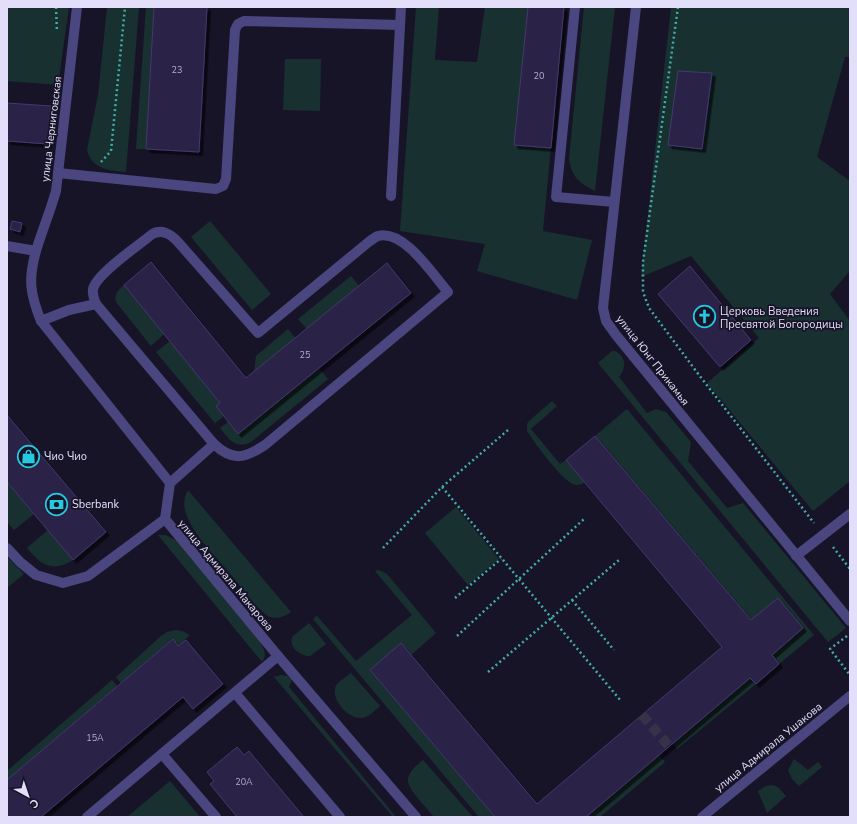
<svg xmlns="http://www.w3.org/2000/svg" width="857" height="824" font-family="'Nunito Sans',sans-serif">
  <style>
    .green { fill: #183130 }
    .building { fill: #2b2346; stroke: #44386f; filter: url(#shadow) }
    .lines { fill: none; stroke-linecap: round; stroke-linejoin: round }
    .minor-tunnel { stroke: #363248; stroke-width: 10; stroke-dasharray: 10 5; stroke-linecap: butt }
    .path { stroke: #42aca8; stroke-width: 2.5; stroke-dasharray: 2 3; stroke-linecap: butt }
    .minor { stroke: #494680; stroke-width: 10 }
    .labels { text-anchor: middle; stroke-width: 3.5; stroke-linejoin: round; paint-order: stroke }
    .number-label { font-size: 9px; fill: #b5b0ce }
    .street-label { font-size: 11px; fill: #e3dffb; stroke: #181428 }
    .poi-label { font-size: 11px; fill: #e3dffb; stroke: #181428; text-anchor: start }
  </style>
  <defs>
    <filter id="shadow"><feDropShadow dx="3.5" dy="3.5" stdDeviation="0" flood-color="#0009"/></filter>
  </defs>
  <rect width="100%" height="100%" fill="#181428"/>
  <!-- green -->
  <g class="green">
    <polygon points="7,7 69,7 58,85 7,81"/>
    <path d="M107 7H139L126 172C110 171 91 169 87 150L98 95Z"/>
    <polygon points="146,7 154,7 146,149 136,149"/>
    <polygon points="416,7 439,7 435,60 477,62 485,7 528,7 514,144 551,146 543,231 592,240 577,300 477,271 485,244 400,231"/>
    <path d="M584 7H615L595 191C579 183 572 177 569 159Z"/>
    <polygon points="671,7 850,7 850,57 845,57 817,157 850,181 850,271 830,294 850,321 850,481 813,511 707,383 759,338 691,256 641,277"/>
    <polygon points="285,59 321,59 320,111 283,110"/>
    <polygon points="210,221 271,294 252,310 191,237"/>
    <polygon points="351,276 359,286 307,329 298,319"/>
    <path d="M124 285 164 334 151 346 116 302C114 294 118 290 124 285Z"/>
    <polygon points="288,329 295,338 254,372 256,356"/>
    <polygon points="170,341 220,403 216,406 224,416 215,423 156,352"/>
    <path d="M612 351H615C626 357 627 367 619 377L647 413 656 409 666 412 691 442 688 461 727 508 743 503 846 628 828 642 598 363Z"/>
    <path d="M319 368 328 379 251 442C236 450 229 439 220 428L228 422 238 434Z"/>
    <path d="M552 401 557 406 531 429 560 464 566 460 585 482C581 485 577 486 573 484 561 479 534 442 527 431V424L529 421Z"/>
    <polygon points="627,409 814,635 779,664 772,655 803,628 778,598 751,620 595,436"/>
    <polygon points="7,482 34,514 14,530 7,522"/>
    <path d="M188 490 291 612C284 617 276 620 268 616 256 608 242 588 233 577 219 560 192 534 186 513 183 506 184 496 188 490Z"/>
    <polygon points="456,507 499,559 468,585 425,533"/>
    <path d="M48 530 73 560C52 573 41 565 27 548Z"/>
    <path d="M158 535H166L177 541 259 640C263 647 268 654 262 662Z"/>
    <polygon points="7,557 24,574 7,588"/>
    <polygon points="379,570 387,574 436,633 411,655 401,643 370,670 495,817 479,817 313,619 317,616 356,661 412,615 375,571"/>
    <path d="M309 623 326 644 310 656C300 656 289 648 292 637Z"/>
    <polygon points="176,630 182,631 190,635 178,646 172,639 121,683 116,677 161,636 167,632"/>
    <path d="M351 673 380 706C374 711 368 718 361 718 349 719 332 701 335 688 337 682 346 677 351 673Z"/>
    <polygon points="281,675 288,676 292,680 289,687 396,817 393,817 274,677"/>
    <polygon points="750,678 756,684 677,749 673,743"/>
    <polygon points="112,680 117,686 7,780 7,771"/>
    <polygon points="659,755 665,762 600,817 586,817"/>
    <polygon points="794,759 808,770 818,762 822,767 799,786 792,779 788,770"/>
    <path d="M423 760 473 817H434C428 809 406 788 408 779 409 771 418 764 423 760Z"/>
    <polygon points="170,781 200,817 127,817"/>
    <polygon points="773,785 779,788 786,796 767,813 758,791 766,786"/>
  </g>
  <!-- building -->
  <g class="building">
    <polygon points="154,7 207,7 199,152 146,149"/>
    <polygon points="528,7 564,7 551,148 514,145"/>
    <polygon points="678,71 712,73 702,149 668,145"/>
    <polygon points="7,103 51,106 48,144 7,141"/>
    <polygon points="12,221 22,223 20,232 10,229"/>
    <polygon points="151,262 246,378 387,263 411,293 238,434 216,406 220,403 124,285"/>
    <polygon points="690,266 751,340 720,367 658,294"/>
    <polygon points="7,415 106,532 73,560 7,482"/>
    <polygon points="595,436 751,620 778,598 803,628 772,655 779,664 756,684 750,678 586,817 495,817 370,670 401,643 537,804 722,647 566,460"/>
    <polygon points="173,639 178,646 186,640 223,684 193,709 183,697 41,817 7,817 7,780"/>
    <polygon points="237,747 244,755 249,751 304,817 237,817 210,784 214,781 207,772"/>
  </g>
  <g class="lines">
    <!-- minor-tunnel -->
    <polyline class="minor-tunnel" points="642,715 669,746"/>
    <!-- path -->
    <g class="path">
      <polyline points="56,7 57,32"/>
      <polyline points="678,7 643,262 643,292 649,308 699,375 814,523"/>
      <polyline points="101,162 111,151 125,7"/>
      <polyline points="442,487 621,701"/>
      <polyline points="833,547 850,569"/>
      <polyline points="383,548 442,487 508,430"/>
      <polyline points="455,598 501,559"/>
      <polyline points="572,600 614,650"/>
      <polyline points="457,636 584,519"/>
      <polyline points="847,636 830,649 850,675"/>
      <polyline points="488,672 619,560"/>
    </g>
    <!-- minor -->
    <g class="minor">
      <polyline points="575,7 556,197 614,202"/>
      <polyline points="636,7 603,308 606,321 616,335 850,621"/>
      <polyline points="58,173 216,189 223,186 226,179 235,30 238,24 244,21 400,25"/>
      <polyline points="391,196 401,7"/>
      <path d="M7 246 36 251C28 279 30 294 41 321L170 483 165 519 278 656 416 817"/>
      <path d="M36 251C42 231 50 212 56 191L77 7"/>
      <path d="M96 304C94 299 92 294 93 289 96 274 138 246 151 235 161 228 171 234 178 242L258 333 365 245C369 242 373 238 378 236 404 229 433 275 448 292L265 445C245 458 233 462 214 444"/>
      <polyline points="41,321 69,310 96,304 214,444 170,483"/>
      <polyline points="7,548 20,562 36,575 63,583 88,576 165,519"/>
      <polyline points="796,556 850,514"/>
      <polyline points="235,693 340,817"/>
      <polyline points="162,754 216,817"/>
      <polyline points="87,817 278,656"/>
      <polyline points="702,817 850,696"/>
    </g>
  </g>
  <!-- icons -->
  <defs>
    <symbol id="church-ring" viewBox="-11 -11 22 22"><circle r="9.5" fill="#181428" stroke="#25cae0" stroke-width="1.5"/><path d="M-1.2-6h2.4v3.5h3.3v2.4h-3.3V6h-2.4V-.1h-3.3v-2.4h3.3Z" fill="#25cae0"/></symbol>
    <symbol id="shop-ring" viewBox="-11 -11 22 22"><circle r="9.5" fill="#181428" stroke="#25cae0" stroke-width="1.5"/><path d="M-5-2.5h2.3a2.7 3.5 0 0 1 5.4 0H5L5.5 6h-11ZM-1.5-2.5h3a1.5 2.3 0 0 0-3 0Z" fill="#25cae0"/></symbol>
    <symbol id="bank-ring" viewBox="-11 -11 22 22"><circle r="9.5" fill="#181428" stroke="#25cae0" stroke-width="1.5"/><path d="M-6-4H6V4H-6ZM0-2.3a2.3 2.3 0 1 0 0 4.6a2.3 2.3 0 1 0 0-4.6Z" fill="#25cae0"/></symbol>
  </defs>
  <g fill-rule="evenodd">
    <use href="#church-ring" x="692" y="304" width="25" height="25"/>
    <use href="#shop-ring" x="16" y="444" width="25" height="25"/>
    <use href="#bank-ring" x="44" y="492" width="25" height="25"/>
  </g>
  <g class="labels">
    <!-- number labels -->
    <g class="number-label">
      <text x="177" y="73">23</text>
      <text x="539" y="79">20</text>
      <text x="305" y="358">25</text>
      <text x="95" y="741">15А</text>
      <text x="244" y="785">20А</text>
    </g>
    <!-- street labels -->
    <g class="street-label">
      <text transform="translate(51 129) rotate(-83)" y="4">улица Черниговская</text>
      <text transform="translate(653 360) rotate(52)" y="4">улица Юнг Прикамья</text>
      <text transform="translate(226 575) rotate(50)" y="4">улица Адмирала Макарова</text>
      <text transform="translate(768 747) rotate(-39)" y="4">улица Адмирала Ушакова</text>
    </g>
    <!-- poi labels -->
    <g class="poi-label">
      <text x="720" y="315">Церковь Введения<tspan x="720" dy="13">Пресвятой Богородицы</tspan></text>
      <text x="44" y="460">Чио Чио</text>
      <text x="72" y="508">Sberbank</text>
    </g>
  </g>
  <!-- border -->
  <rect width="857" height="824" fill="none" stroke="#e3dffb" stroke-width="16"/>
  <!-- north arrow -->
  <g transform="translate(28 796) rotate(140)" stroke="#181428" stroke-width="3" paint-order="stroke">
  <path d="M0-3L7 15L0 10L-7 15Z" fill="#e3dffb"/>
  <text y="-6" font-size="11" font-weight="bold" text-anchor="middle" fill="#e3dffb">С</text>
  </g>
</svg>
